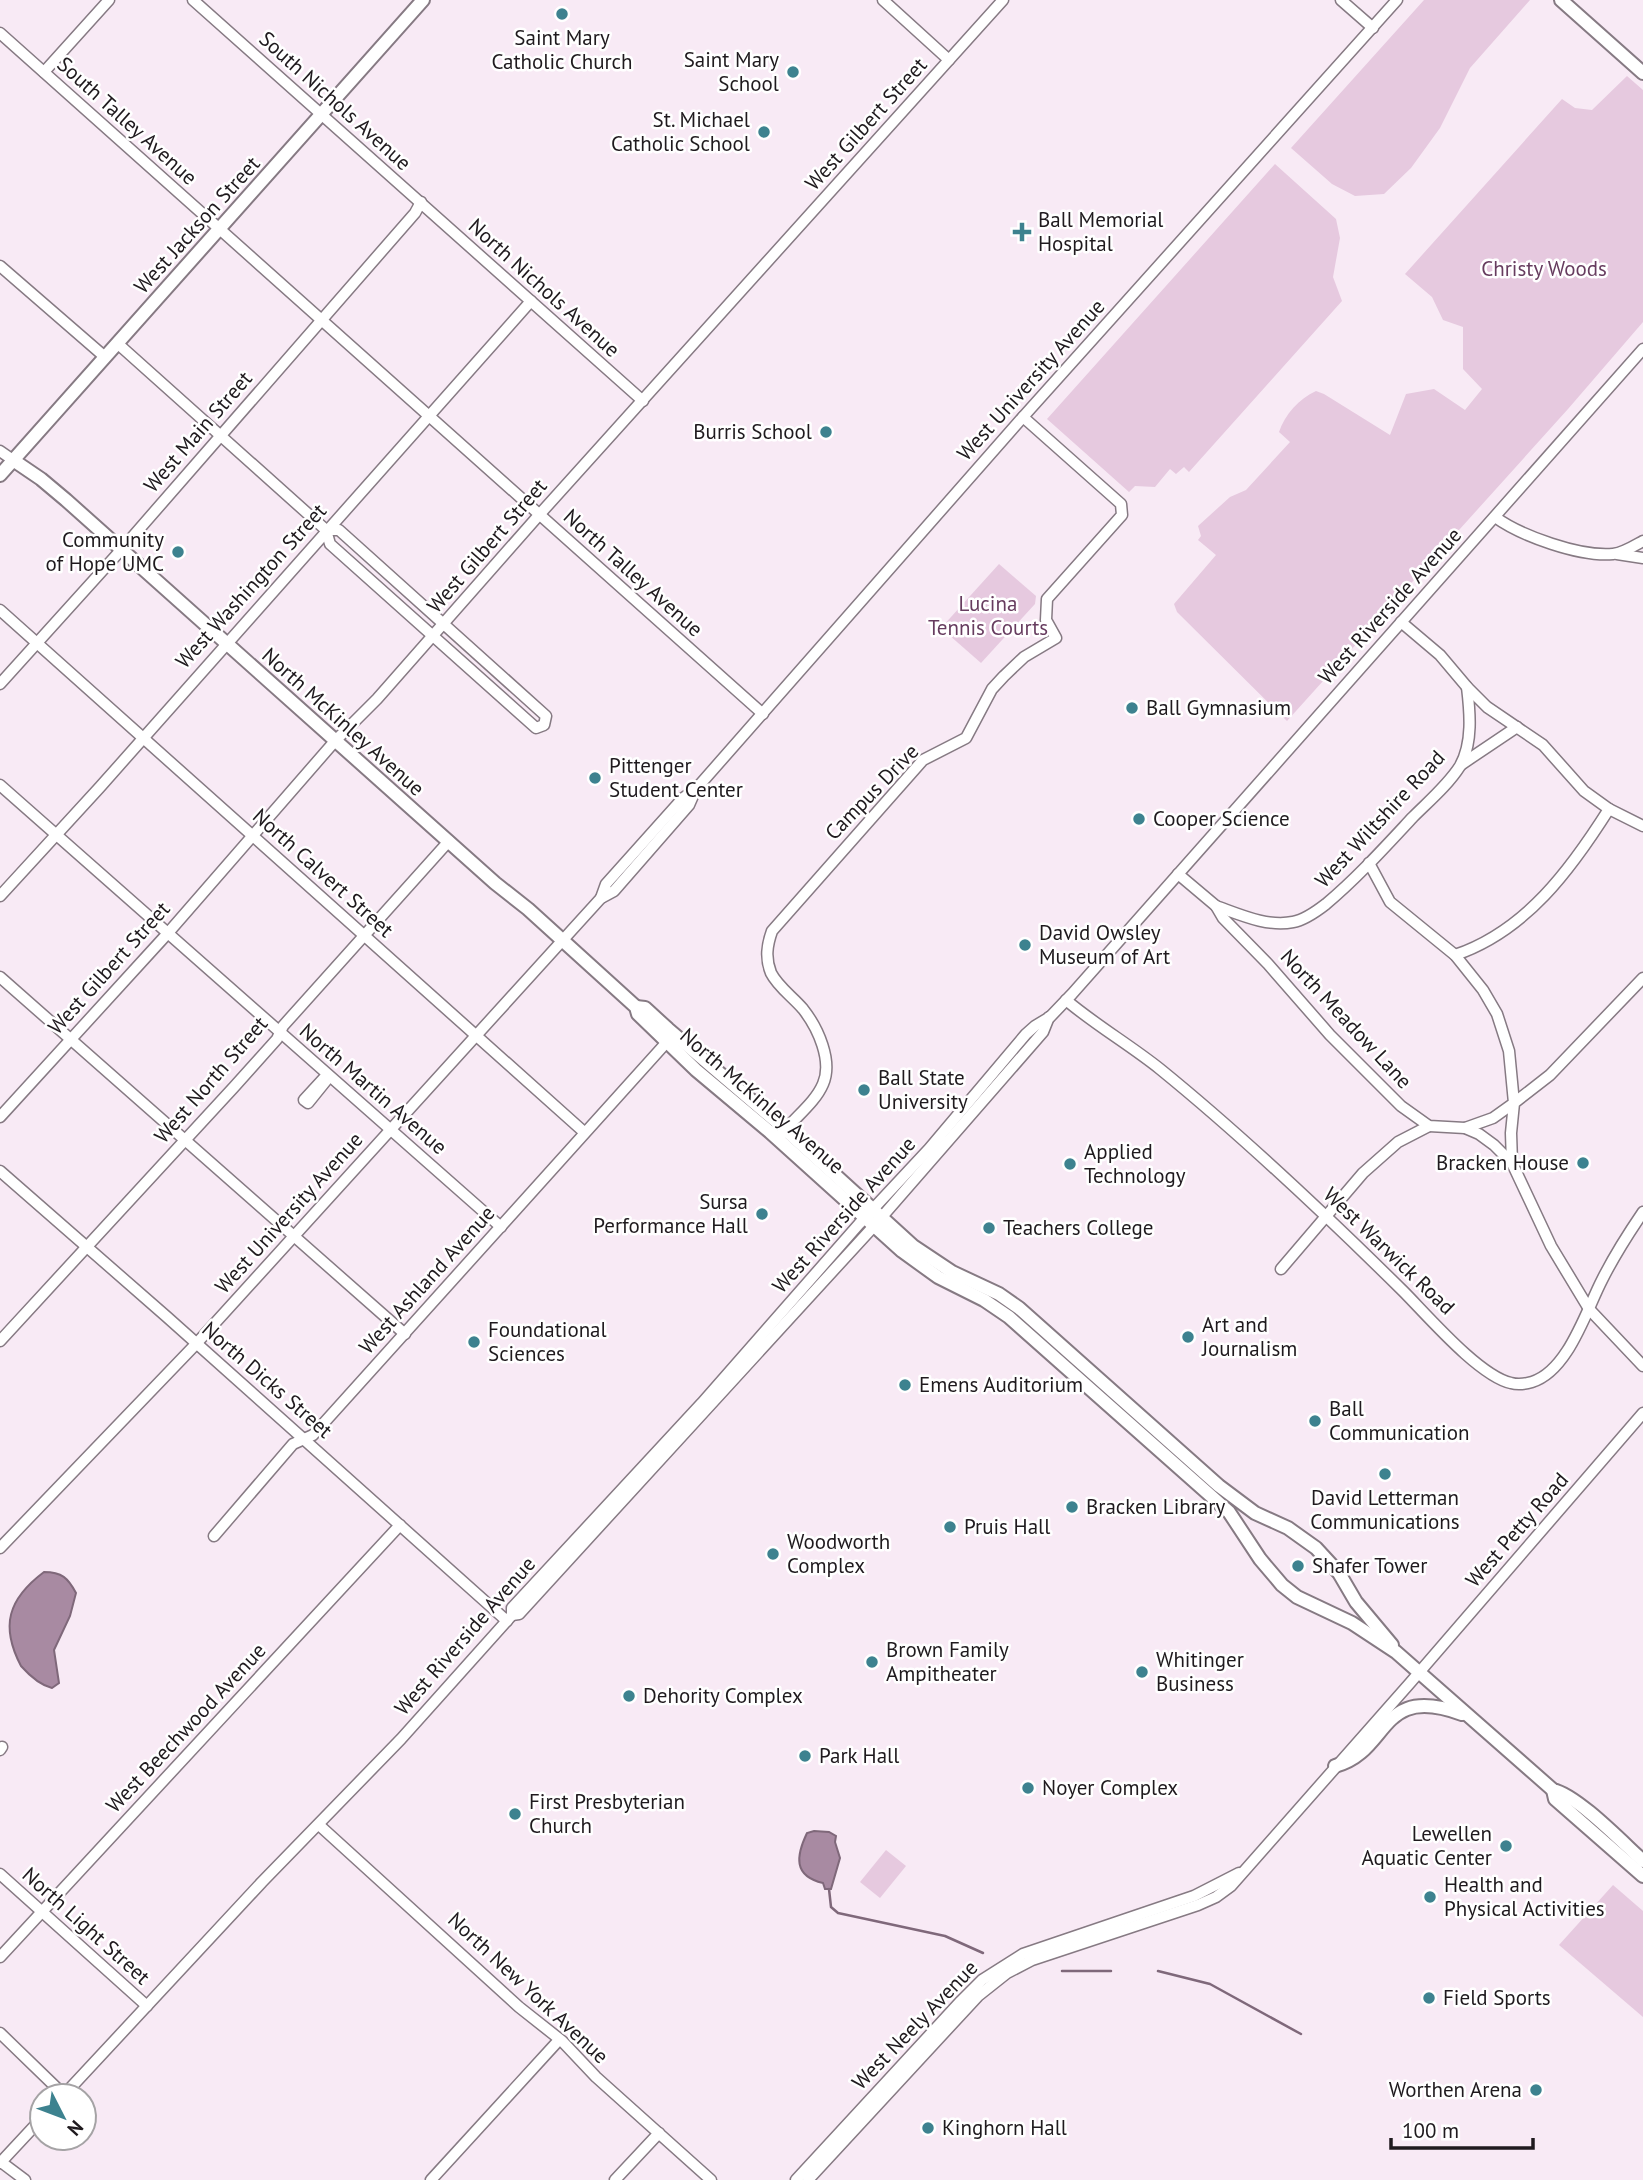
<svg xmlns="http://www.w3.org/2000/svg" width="1643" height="2180" font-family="'PT Sans',sans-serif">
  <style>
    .green { fill: #e6c9df }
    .water { fill: #a88aa2; stroke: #7f687a; stroke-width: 2 }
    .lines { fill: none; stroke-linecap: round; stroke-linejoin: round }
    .stream { stroke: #7f687a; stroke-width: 2.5 }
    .minor-casing { stroke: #867a83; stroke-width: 13 }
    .major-casing { stroke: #867a83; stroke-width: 16 }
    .minor { stroke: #fff; stroke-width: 10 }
    .major { stroke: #fff; stroke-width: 12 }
    .poi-dot { fill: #3d828f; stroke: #fff; stroke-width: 2.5 }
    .labels { text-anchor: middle; stroke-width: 5; stroke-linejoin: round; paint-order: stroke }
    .poi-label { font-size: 21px; fill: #1f1a1e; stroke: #fff; text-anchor: start }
    .street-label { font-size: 21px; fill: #1f1a1e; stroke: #fff }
    .park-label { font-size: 21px; fill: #673c5f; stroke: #fff }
  </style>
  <rect width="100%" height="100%" fill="#f8eaf5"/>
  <!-- green -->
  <g class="green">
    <polygon points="1424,0 1530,0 1470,68 1440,128 1411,168 1384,194 1355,196 1332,184 1291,148"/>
    <path d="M1627 76 1643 90V322L1568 409 1287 721 1177 612 1174 604 1216 555 1198 540 1201 536 1198 526 1230 497 1246 490 1290 442 1279 432C1285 414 1299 399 1316 391L1324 394 1390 435 1406 394 1434 389 1465 410 1482 389 1463 369V327L1443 320 1432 297 1405 274 1562 99 1575 108 1592 110Z"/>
    <polygon points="1275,164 1336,219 1340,238 1333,277 1342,301 1189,472 1184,467 1176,474 1170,469 1155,487 1135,486 1129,492 1047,419"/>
    <polygon points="999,564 1036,596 1035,604 981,663 941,628"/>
    <polygon points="886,1850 906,1866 880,1898 860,1882"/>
    <polygon points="1613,1885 1643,1911 1643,2017 1559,1945"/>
  </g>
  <!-- water -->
  <g class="water">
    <path d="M44 1572C62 1572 68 1578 76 1593L70 1616 54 1650 59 1683 52 1688C40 1685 29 1675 21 1666 0 1626 8 1599 44 1572Z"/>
    <path d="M814 1831 829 1832 836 1836 835 1842 840 1858 831 1889H825L823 1883C793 1876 796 1856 807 1833Z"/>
  </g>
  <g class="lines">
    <!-- stream -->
    <g class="stream">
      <polyline points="829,1889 831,1907 838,1913 945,1936 983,1953"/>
      <polyline points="1062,1971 1111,1971"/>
      <polyline points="1158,1971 1210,1984 1301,2034"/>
    </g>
    <defs>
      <g id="minor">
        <polyline points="193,0 643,401"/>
        <polyline points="883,0 949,60"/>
        <polyline points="1341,0 1373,28"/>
        <polyline points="0,33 763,714"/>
        <polyline points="44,72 109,0"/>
        <polyline points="0,266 105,357"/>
        <polyline points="117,343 326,530 330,544 536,728 544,725 546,716 339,530 326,530"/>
        <polyline points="0,451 13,460"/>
        <path d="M1495 517C1521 536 1580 557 1613 554 1623 553 1634 546 1643 541"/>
        <polyline points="1617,554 1643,558"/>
        <polyline points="0,610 584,1132"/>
        <polyline points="1401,622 1440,655 1467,687 1487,707 1543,745 1584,791 1609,809 1643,826"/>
        <polyline points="0,684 121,550 415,213 421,202"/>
        <polyline points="1462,764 1517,727"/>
        <polyline points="0,785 501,1227"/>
        <polyline points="1369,863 1390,902 1455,955 1483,990 1497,1014 1509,1051 1514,1103 1493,1118 1465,1128"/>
        <polyline points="1178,874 1216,906 1223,918 1268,964 1330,1035 1401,1106 1429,1126 1465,1128 1479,1134 1494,1145 1512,1163 1551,1246 1589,1309 1643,1366"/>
        <polyline points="0,896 100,787 531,301"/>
        <polyline points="601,898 606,884 683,798 696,789 1023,417 1397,0"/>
        <path d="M1216 906C1241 915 1267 927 1293 922 1305 920 1317 911 1326 904 1357 878 1385 847 1413 817 1429 801 1448 785 1460 766 1473 743 1470 712 1467 687"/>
        <path d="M1455 955C1526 931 1571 869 1609 809"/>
        <polyline points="0,977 405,1334"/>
        <path d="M1066 1000C1094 1024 1130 1045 1160 1069 1245 1138 1325 1214 1403 1291 1427 1315 1479 1376 1511 1383 1518 1385 1525 1384 1532 1382 1568 1371 1586 1311 1602 1280 1614 1256 1628 1234 1643 1212"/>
        <polyline points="327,1075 304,1100 308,1103 329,1077"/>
        <polyline points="0,1117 168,933 335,741 377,699 539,515 1003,0"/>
        <path d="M782 1134C794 1118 815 1103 823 1084 833 1061 818 1028 803 1009 793 997 778 987 771 973 765 958 767 945 772 931L923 760 966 738 992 689 1004 676 1024 657 1056 638 1046 620 1047 599 1122 515 1121 504 1023 417"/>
        <polyline points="1512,1163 1511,1133 1514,1103 1550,1075 1643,978"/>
        <polyline points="0,1171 167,1317 507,1621"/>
        <polyline points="1281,1269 1363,1173 1398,1142 1429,1126"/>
        <polyline points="0,1341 234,1087 277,1039 283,1026 449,841"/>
        <polyline points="214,1536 293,1444 313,1435 666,1043"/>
        <polyline points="0,1548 196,1344 601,898 614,891 689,805 696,789"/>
        <polyline points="512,1615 519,1614 874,1226 1043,1032 1049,1017"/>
        <polyline points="0,1750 2,1747"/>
        <polyline points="319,1825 519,2007 562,2041 596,2077 711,2180"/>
        <polyline points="0,1874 147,2006"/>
        <polyline points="0,1957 400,1525"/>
        <polyline points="0,2033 64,2095"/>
        <polyline points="63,2096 262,1882 401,1739 512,1615 512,1608 702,1403 859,1224 929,1149 1026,1034 1035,1026 1050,1017 1072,994 1643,349"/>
        <polyline points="1,2162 25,2180"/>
        <polyline points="0,2163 42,2118"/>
        <polyline points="431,2180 559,2040"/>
        <polyline points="615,2180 659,2133"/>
        <polyline points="796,2180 961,2001 982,1980 1023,1954 1194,1896 1239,1873"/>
        <polyline points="808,2180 978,1996 1007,1973 1032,1960 1198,1905 1216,1897 1231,1886 1410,1683 1643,1413"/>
      </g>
      <g id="major">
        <polyline points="1561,0 1643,73"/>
        <path d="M13 460 41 479 66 500 495 883 528 909 636 1007 638 1014 696 1070 770 1132 902 1251 938 1277 984 1300 1009 1317 1211 1496 1229 1512 1260 1559 1282 1585 1297 1597 1352 1623 1396 1652 1553 1790C1577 1795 1623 1843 1643 1861"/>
        <polyline points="0,475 423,0"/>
        <polyline points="636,1007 645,1008 668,1029 778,1123 913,1246 952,1272 999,1294 1019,1308 1219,1486 1255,1513 1288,1528 1316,1548 1339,1573 1356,1602 1392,1645"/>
        <path d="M1335 1766C1391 1751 1377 1683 1462 1714"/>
        <polyline points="1553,1790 1555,1799 1643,1876"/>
      </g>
    </defs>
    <!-- minor casing -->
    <use href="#minor" class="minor-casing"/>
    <!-- major casing -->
    <use href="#major" class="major-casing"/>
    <!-- minor -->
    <use href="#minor" class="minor"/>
    <!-- major -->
    <use href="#major" class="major"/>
  </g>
  <!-- markers -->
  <g class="poi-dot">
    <circle cx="562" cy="14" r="7"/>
    <circle cx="793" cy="72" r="7"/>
    <circle cx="764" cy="132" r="7"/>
    <path d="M1018.5 221.5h7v7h7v7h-7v7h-7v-7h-7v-7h7z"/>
    <circle cx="826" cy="432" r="7"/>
    <circle cx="178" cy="552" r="7"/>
    <circle cx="1132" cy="708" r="7"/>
    <circle cx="595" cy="778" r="7"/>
    <circle cx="1139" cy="819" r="7"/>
    <circle cx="1025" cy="945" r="7"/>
    <circle cx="864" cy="1090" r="7"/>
    <circle cx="1583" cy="1163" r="7"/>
    <circle cx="1070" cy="1164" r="7"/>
    <circle cx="762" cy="1214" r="7"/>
    <circle cx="989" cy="1228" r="7"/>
    <circle cx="1188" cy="1337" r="7"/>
    <circle cx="474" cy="1342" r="7"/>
    <circle cx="905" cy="1385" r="7"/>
    <circle cx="1315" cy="1421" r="7"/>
    <circle cx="1385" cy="1474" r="7"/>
    <circle cx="1072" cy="1507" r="7"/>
    <circle cx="950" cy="1527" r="7"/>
    <circle cx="773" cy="1554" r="7"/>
    <circle cx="1298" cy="1566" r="7"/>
    <circle cx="872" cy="1662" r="7"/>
    <circle cx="1142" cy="1672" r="7"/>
    <circle cx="629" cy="1696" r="7"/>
    <circle cx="805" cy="1756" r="7"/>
    <circle cx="1028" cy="1788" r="7"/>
    <circle cx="515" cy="1814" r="7"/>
    <circle cx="1506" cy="1846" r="7"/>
    <circle cx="1430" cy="1897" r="7"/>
    <circle cx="1429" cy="1998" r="7"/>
    <circle cx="1536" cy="2090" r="7"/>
    <circle cx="928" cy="2128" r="7"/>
  </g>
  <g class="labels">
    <!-- poi labels -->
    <g class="poi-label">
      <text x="562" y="45" text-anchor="middle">Saint Mary<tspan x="562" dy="24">Catholic Church</tspan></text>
      <text x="779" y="67" text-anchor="end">Saint Mary<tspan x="779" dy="24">School</tspan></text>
      <text x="750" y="127" text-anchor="end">St. Michael<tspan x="750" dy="24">Catholic School</tspan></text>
      <text x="1038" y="227">Ball Memorial<tspan x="1038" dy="24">Hospital</tspan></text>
      <text x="812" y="439" text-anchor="end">Burris School</text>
      <text x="164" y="547" text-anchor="end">Community<tspan x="164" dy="24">of Hope UMC</tspan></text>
      <text x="1146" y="715">Ball Gymnasium</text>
      <text x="609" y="773">Pittenger<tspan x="609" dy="24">Student Center</tspan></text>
      <text x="1153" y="826">Cooper Science</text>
      <text x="1039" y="940">David Owsley<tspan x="1039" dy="24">Museum of Art</tspan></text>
      <text x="878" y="1085">Ball State<tspan x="878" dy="24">University</tspan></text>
      <text x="1084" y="1159">Applied<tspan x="1084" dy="24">Technology</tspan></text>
      <text x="1569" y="1170" text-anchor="end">Bracken House</text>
      <text x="748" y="1209" text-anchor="end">Sursa<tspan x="748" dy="24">Performance Hall</tspan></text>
      <text x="1003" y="1235">Teachers College</text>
      <text x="1202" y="1332">Art and<tspan x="1202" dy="24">Journalism</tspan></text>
      <text x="488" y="1337">Foundational<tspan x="488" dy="24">Sciences</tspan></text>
      <text x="919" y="1392">Emens Auditorium</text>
      <text x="1329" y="1416">Ball<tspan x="1329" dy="24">Communication</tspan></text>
      <text x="1385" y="1505" text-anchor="middle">David Letterman<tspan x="1385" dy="24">Communications</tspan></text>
      <text x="1086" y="1514">Bracken Library</text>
      <text x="964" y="1534">Pruis Hall</text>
      <text x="787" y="1549">Woodworth<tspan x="787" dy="24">Complex</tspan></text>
      <text x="1312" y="1573">Shafer Tower</text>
      <text x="886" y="1657">Brown Family<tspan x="886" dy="24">Ampitheater</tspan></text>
      <text x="1156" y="1667">Whitinger<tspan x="1156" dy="24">Business</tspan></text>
      <text x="643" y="1703">Dehority Complex</text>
      <text x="819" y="1763">Park Hall</text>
      <text x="1042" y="1795">Noyer Complex</text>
      <text x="529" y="1809">First Presbyterian<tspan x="529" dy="24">Church</tspan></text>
      <text x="1492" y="1841" text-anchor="end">Lewellen<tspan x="1492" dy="24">Aquatic Center</tspan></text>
      <text x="1444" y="1892">Health and<tspan x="1444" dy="24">Physical Activities</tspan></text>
      <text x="1443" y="2005">Field Sports</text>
      <text x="1522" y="2097" text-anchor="end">Worthen Arena</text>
      <text x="942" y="2135">Kinghorn Hall</text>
    </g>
    <!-- street labels -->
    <g class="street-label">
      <text transform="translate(335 101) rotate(42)" y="7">South Nichols Avenue</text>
      <text transform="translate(127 121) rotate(42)" y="7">South Talley Avenue</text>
      <text transform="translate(866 124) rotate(-48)" y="7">West Gilbert Street</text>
      <text transform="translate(197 225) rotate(-48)" y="7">West Jackson Street</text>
      <text transform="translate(544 288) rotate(42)" y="7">North Nichols Avenue</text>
      <text transform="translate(1031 380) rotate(-48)" y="7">West University Avenue</text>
      <text transform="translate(198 432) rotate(-49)" y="7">West Main Street</text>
      <text transform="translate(487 546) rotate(-49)" y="7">West Gilbert Street</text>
      <text transform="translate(633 573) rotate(42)" y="7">North Talley Avenue</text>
      <text transform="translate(251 586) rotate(-48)" y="7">West Washington Street</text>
      <text transform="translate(1390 606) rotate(-48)" y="7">West Riverside Avenue</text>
      <text transform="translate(343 722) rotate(42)" y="7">North McKinley Avenue</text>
      <text transform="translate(872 792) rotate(-46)" y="7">Campus Drive</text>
      <text transform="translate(1380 819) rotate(-47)" y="7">West Wiltshire Road</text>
      <text transform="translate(323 873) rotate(42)" y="7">North Calvert Street</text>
      <text transform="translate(109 968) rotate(-48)" y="7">West Gilbert Street</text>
      <text transform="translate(1346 1019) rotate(47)" y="7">North Meadow Lane</text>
      <text transform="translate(211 1080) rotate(-49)" y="7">West North Street</text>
      <text transform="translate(373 1089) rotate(41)" y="7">North Martin Avenue</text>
      <text transform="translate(762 1101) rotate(41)" y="7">North McKinley Avenue</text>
      <text transform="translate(289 1213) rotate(-48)" y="7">West University Avenue</text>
      <text transform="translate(844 1215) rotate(-48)" y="7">West Riverside Avenue</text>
      <text transform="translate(1389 1251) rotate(44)" y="7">West Warwick Road</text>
      <text transform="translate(427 1280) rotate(-48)" y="7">West Ashland Avenue</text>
      <text transform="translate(267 1380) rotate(41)" y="7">North Dicks Street</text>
      <text transform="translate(1517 1530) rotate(-49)" y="7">West Petty Road</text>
      <text transform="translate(465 1636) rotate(-49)" y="7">West Riverside Avenue</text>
      <text transform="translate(186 1728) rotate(-47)" y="7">West Beechwood Avenue</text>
      <text transform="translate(86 1926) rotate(42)" y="7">North Light Street</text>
      <text transform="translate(528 1988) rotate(43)" y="7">North New York Avenue</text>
      <text transform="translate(915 2025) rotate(-46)" y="7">West Neely Avenue</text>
    </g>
    <!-- park labels -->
    <g class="park-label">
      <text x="1544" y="276">Christy Woods</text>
      <text x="988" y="611">Lucina<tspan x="988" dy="24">Tennis Courts</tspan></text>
    </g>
  </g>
  <!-- north arrow -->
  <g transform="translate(63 2117) rotate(132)"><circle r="33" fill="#ffffff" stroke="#a5a3a5" stroke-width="2"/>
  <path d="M0-5L12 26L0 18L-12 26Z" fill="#3d828f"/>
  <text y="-10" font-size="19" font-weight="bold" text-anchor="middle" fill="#1f1a1e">N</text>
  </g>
  <!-- scale -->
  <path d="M1391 2138v10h142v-10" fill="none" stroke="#1f1a1e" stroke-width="3.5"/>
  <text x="1402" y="2138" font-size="21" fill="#1f1a1e" stroke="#ffffff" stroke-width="5" paint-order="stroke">100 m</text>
</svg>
